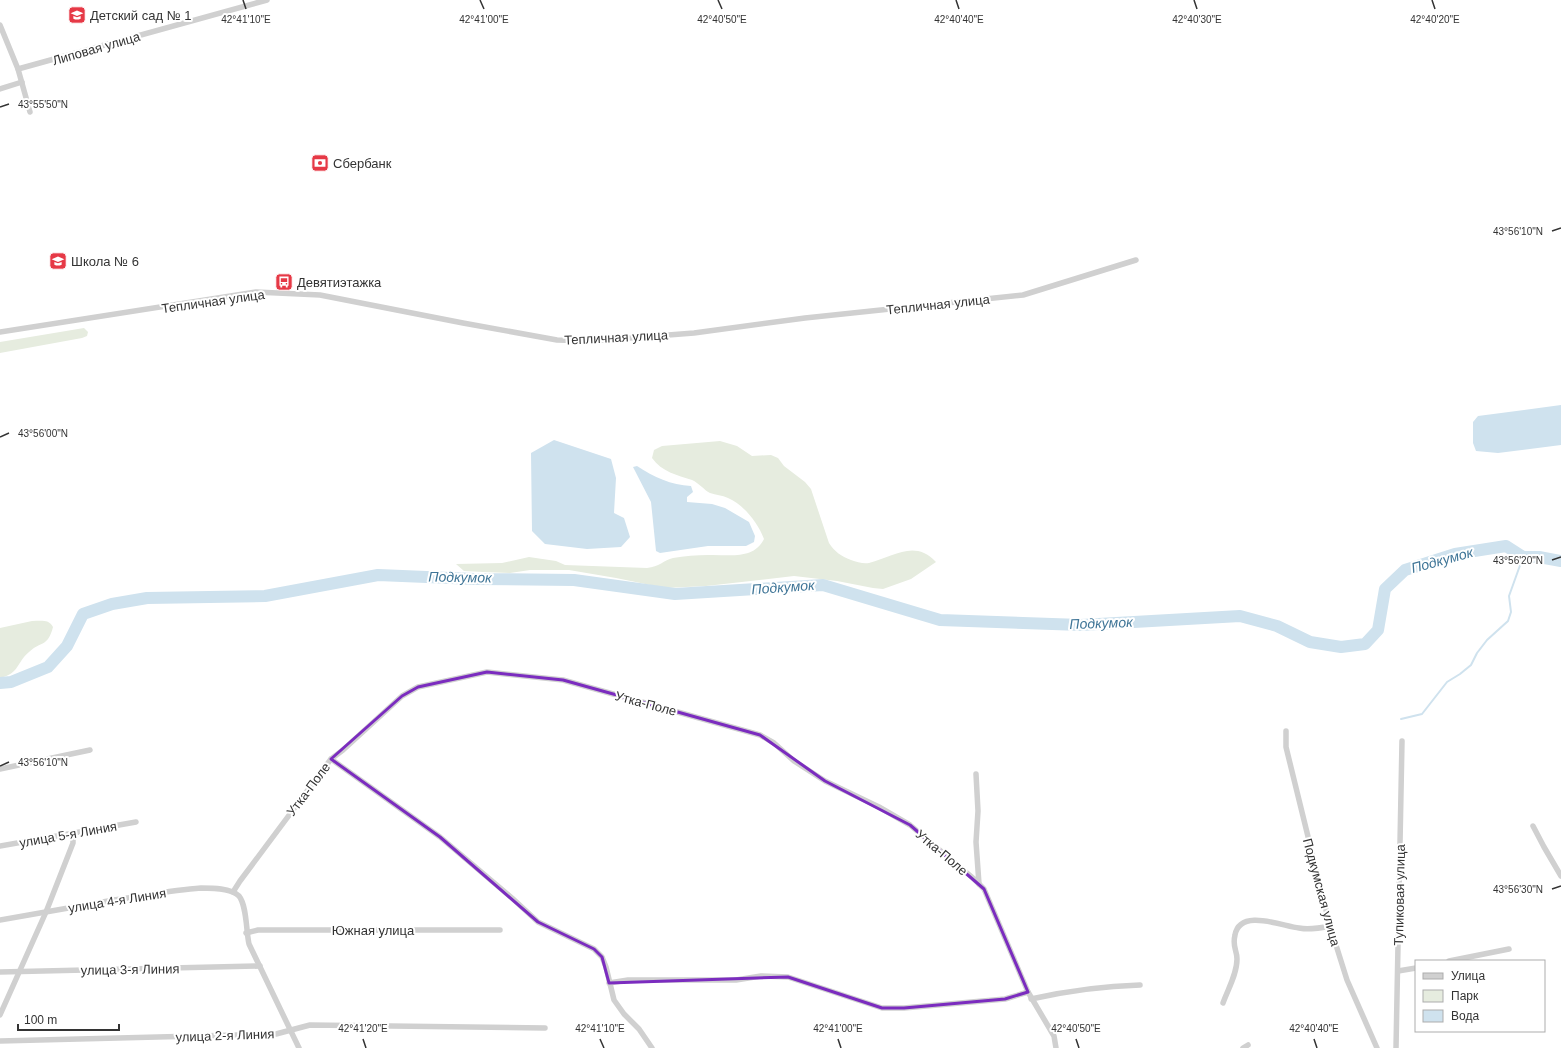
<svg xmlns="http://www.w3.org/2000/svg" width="1561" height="1048" font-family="Helvetica,sans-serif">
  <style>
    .green { fill: #e6ecdf }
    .water { fill: #cfe2ee }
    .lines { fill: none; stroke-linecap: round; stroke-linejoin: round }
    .stream { stroke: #cfe2ee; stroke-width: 2 }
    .river { stroke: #cfe2ee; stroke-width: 12 }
    .street { stroke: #d0d0d0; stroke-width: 5.5 }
    .marked { fill: none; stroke: #7b2cbf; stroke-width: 3; stroke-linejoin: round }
    .ticks { fill: none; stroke: #333; stroke-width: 1.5 }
    .labels { text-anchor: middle; stroke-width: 4; stroke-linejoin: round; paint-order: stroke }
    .poi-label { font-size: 13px; fill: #333; stroke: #fff; text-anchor: start }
    .street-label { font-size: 13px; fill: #333; stroke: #fff }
    .water-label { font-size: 14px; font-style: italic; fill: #3f7597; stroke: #fff }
    .ticks-label { font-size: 10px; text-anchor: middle; fill: #333; stroke: #fff; stroke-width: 4; stroke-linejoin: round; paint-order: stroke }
  </style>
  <rect width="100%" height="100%" fill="#fff"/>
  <!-- green -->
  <g class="green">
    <polygon points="84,328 88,332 87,336 82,338 0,353 0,342"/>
    <path d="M720 441 737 446 752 456 771 455 778 458 784 466 805 482 811 489 829 543C835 552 841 556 851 560 857 562 863 564 869 563 894 557 914 539 936 562L911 579 883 589 873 588 837 581 794 576 706 586 665 588 616 578 569 570H530L510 573 483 572 464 571 456 564 502 563 529 557 556 561 565 565 647 568C659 567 664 560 673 558 684 556 697 555 708 555 727 554 753 561 764 539 758 523 744 505 728 498 722 495 716 495 710 493 704 490 699 483 692 480 677 475 662 472 652 458L654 450 662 446Z"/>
    <path d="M32 621C41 621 49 619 53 627 48 647 41 641 29 652 16 663 20 673 0 678V628Z"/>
  </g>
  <!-- water -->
  <g class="water">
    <polygon points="1561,405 1561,445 1498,453 1476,451 1473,443 1473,422 1478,416"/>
    <polygon points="554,440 611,459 616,478 614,513 624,518 630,537 621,547 587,549 545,544 532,531 531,453"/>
    <path d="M637 466C654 477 671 485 691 486L693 492 687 497V502L712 504 725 508 749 522 755 536 754 542 746 546H708L660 553 656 551 651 502 633 467Z"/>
  </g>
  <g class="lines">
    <!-- stream -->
    <polyline class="stream" points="1401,719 1422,714 1447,682 1460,674 1471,665 1477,653 1487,640 1508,621 1511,612 1509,596 1523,557"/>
    <!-- river -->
    <polyline class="river" points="0,683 11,682 48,667 67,646 83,614 112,604 147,598 265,596 378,575 475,579 574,580 675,594 823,585 940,620 1081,625 1240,616 1277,626 1310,642 1341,647 1365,644 1378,630 1385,589 1405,570 1455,554 1506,546 1523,557 1539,557 1561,561"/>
    <!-- street -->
    <g class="street">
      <polyline points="0,25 18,69 30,112"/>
      <polyline points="18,69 267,0"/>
      <polyline points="0,89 22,82"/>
      <polyline points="0,332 256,292 320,295 463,323 557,340 591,341 694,333 805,318 1023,295 1136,260"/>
      <polyline points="1286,731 1286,747 1330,926 1347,980 1377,1048"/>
      <polyline points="331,759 440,837 512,898 538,922 594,949 602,957 606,967 614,1000 624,1014 639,1029 652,1048"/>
      <polyline points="0,769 90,750"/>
      <polyline points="976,774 978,811 976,842 979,884"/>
      <polyline points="1533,826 1544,847 1561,876"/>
      <polyline points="0,846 136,822"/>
      <polyline points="233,892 240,881 331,759 343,750 402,696 418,687 487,672 563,680 760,735 774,743 794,761 825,781 879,807 910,825 973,878 984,889 1028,992 1054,1036 1056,1048"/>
      <path d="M0 920C38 913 76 907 114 900 143 896 172 890 201 888 212 888 231 888 239 896 247 906 246 931 249 944L299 1048"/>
      <polyline points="246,933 258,930 500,930"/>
      <polyline points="1449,961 1509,949"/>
      <polyline points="1398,971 1416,968"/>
      <polyline points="0,972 260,966"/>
      <polyline points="609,983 628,980 736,980 761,976 788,977 882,1008 904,1008 1005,999 1028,992"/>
      <path d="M1031 999C1067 991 1103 986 1140 985"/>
      <path d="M1223 1003C1228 989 1237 974 1237 959 1237 950 1232 947 1235 935 1240 908 1282 926 1299 928 1310 930 1320 928 1330 926"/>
      <polyline points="0,1015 46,912 73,843 73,833"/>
      <polyline points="0,1041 276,1034 310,1025 545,1028"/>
      <polyline points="1243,1048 1248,1045"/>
      <polyline points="1396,1048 1402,741"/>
    </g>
  </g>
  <!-- marked area -->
  <path class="marked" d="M487 672 563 680 760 735 825 781 910 825 984 889 1028 992 1005 999 904 1008H882L788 977 609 983 602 957 594 949 538 922 440 837 331 759 402 696 418 687Z"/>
  <!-- ticks -->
  <path class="ticks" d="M243 0 246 9M480 0 484 9M718 0 722 9M956 0 959 9M1194 0 1197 9M1432 0 1435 9M0 107 9 104M1552 231 1561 228M0 437 9 433M1552 560 1561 557M0 766 9 762M1552 889 1561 886M363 1039 366 1048M600 1039 604 1048M838 1039 841 1048M1076 1039 1079 1048M1314 1039 1317 1048"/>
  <!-- icons -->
  <defs>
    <symbol id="school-square" viewBox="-11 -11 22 22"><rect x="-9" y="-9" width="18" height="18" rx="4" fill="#e63946" stroke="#fff"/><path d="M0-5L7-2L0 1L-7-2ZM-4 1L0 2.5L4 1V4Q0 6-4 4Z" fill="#fff"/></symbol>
    <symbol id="bank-square" viewBox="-11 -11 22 22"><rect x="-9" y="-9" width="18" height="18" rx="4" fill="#e63946" stroke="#fff"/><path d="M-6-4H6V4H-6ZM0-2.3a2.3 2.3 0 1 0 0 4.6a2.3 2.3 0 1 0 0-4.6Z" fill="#fff"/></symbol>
    <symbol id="bus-square" viewBox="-11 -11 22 22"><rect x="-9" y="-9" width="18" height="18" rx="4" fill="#e63946" stroke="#fff"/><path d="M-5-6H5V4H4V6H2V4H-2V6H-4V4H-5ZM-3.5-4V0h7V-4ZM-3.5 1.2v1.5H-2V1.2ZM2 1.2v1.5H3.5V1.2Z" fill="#fff"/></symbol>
  </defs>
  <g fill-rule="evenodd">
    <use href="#school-square" x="67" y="5" width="20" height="20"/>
    <use href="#bank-square" x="310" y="153" width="20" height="20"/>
    <use href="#school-square" x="48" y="251" width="20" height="20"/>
    <use href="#bus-square" x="274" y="272" width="20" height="20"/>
  </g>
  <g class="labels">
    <!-- poi labels -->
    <g class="poi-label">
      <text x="90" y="20">Детский сад № 1</text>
      <text x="333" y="168">Сбербанк</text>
      <text x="71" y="266">Школа № 6</text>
      <text x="297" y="287">Девятиэтажка</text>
    </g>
    <!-- street labels -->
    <g class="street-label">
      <text transform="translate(96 48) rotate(-16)" y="5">Липовая улица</text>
      <text transform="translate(213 301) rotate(-8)" y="5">Тепличная улица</text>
      <text transform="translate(938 304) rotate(-6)" y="5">Тепличная улица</text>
      <text transform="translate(616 337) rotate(-3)" y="5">Тепличная улица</text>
      <text transform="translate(646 703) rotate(15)" y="5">Утка-Поле</text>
      <text transform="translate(308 789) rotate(-53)" y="5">Утка-Поле</text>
      <text transform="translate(68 834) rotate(-10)" y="5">улица 5-я Линия</text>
      <text transform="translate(942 852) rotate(40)" y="5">Утка-Поле</text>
      <text transform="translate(1322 892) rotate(75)" y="5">Подкумская улица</text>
      <text transform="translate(1399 895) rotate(-89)" y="5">Тупиковая улица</text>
      <text transform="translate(117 900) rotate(-9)" y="5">улица 4-я Линия</text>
      <text x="373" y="935">Южная улица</text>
      <text transform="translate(130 969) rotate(-1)" y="5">улица 3-я Линия</text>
      <text transform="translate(225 1035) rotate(-2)" y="5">улица 2-я Линия</text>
    </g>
    <!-- water labels -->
    <g class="water-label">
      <text transform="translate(1442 560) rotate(-15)" y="5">Подкумок</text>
      <text transform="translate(460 577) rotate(1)" y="5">Подкумок</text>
      <text transform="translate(783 587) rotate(-4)" y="5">Подкумок</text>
      <text transform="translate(1101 623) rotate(-2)" y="5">Подкумок</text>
    </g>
  </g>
  <g class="ticks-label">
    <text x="722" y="23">42°40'50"E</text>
    <text x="959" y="23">42°40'40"E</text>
    <text x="1197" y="23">42°40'30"E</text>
    <text x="1435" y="23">42°40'20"E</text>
    <text x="246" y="23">42°41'10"E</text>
    <text x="484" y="23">42°41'00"E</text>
    <text x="43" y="108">43°55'50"N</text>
    <text x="1518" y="235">43°56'10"N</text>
    <text x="43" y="437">43°56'00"N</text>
    <text x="1518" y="564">43°56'20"N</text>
    <text x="43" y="766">43°56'10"N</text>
    <text x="1518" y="893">43°56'30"N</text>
    <text x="363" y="1032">42°41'20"E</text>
    <text x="600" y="1032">42°41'10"E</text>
    <text x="838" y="1032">42°41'00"E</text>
    <text x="1076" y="1032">42°40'50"E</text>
    <text x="1314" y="1032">42°40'40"E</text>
  </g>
  <!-- legend -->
  <rect x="1415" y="960" width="130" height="72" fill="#ffffff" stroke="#adadad"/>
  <rect x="1423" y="973" width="20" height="6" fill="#d0d0d0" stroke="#adadad"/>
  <text x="1451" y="980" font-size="12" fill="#333333">Улица</text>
  <rect x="1423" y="990" width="20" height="12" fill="#e6ecdf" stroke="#adadad"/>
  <text x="1451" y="1000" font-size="12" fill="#333333">Парк</text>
  <rect x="1423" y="1010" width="20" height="12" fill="#cfe2ee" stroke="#adadad"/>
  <text x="1451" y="1020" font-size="12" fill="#333333">Вода</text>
  <!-- scale -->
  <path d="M18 1024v6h101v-6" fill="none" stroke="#333333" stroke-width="2"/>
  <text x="24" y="1024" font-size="12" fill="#333333" stroke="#ffffff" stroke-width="3" paint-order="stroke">100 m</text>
</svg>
